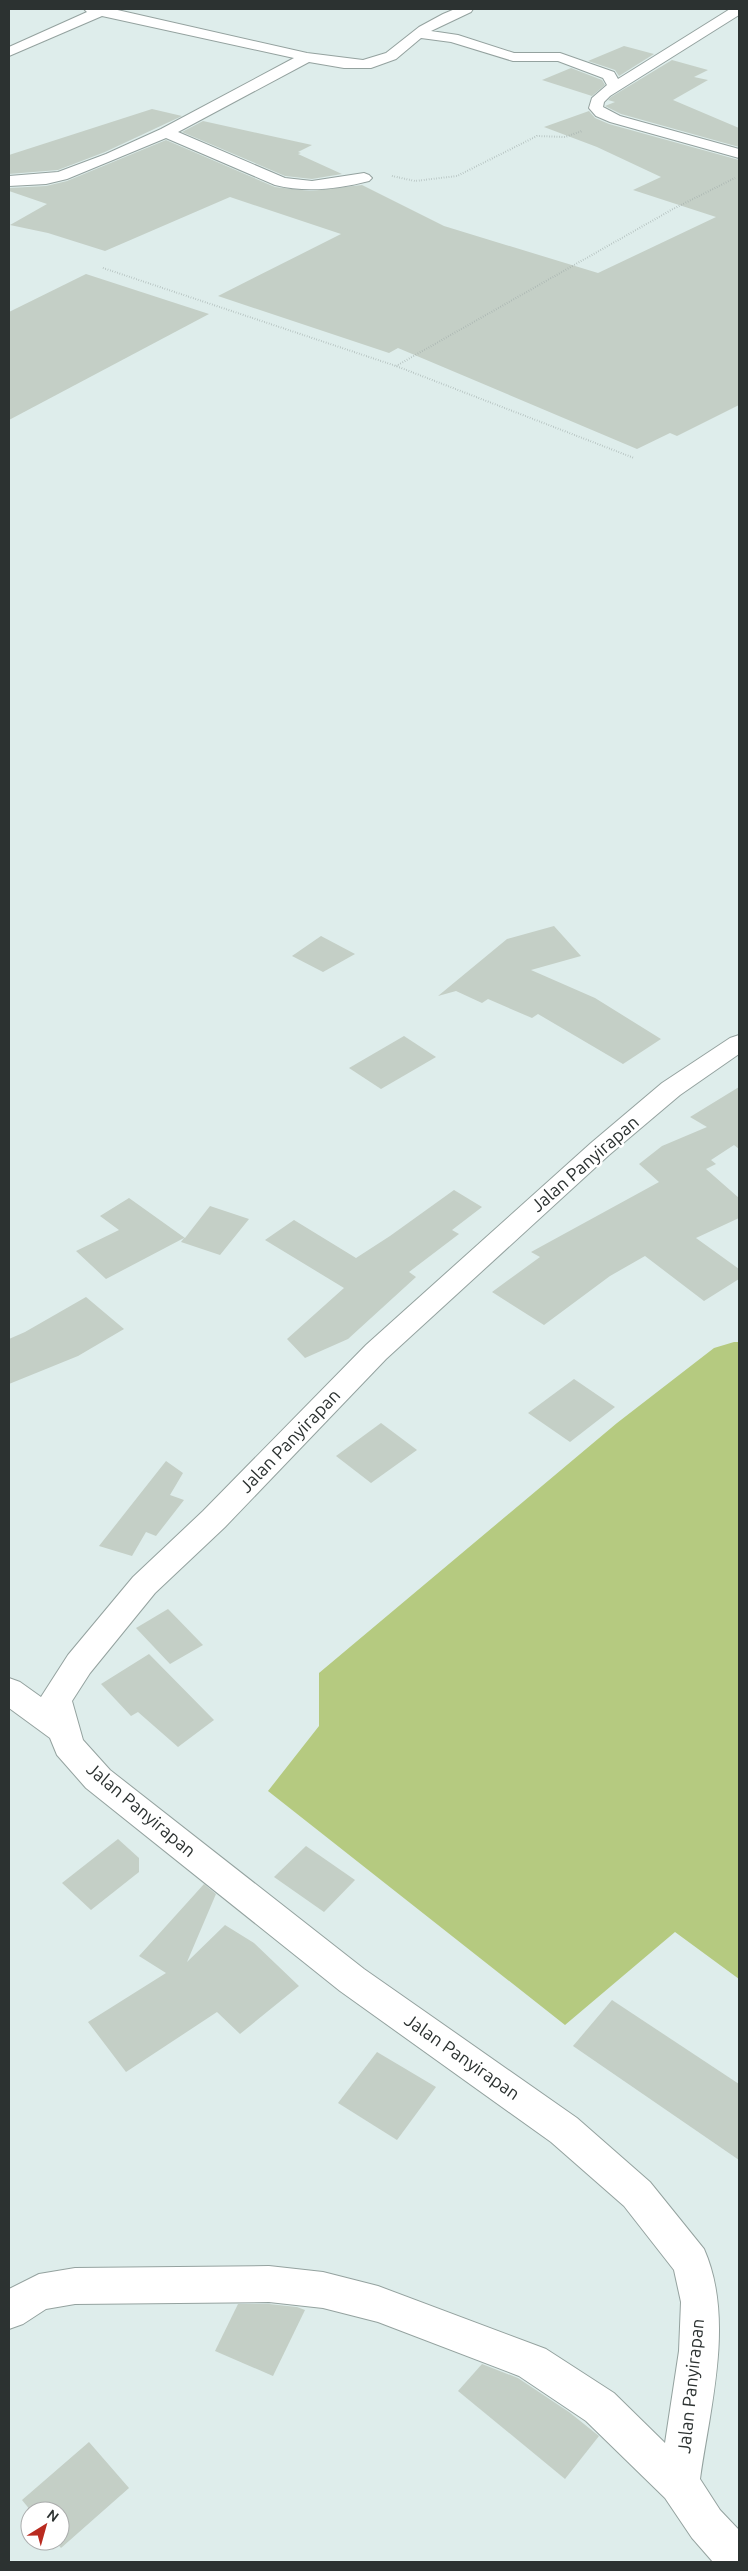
<svg xmlns="http://www.w3.org/2000/svg" width="748" height="2571" font-family="Ubuntu,sans-serif">
  <style>
    .green { fill: #b5ca80 }
    .building { fill: #c4cfc6 }
    .lines { fill: none; stroke-linecap: round; stroke-linejoin: round }
    .minor-casing { stroke: #94a29f; stroke-width: 2 }
    .path { stroke: #a0acaa; stroke-width: 2; stroke-dasharray: 0.5 2; stroke-linecap: butt }
    .minor { fill: #fff; fill-rule: evenodd }
    .labels { text-anchor: middle; stroke-width: 5; stroke-linejoin: round; paint-order: stroke }
    .street-label { font-size: 18px; fill: #2c3231; stroke: #fff }
  </style>
  <rect width="100%" height="100%" fill="#deedeb"/>
  <!-- green -->
  <polygon class="green" points="734,1342 739,1342 739,1979 675,1932 565,2025 268,1791 319,1726 319,1673 617,1423 714,1348"/>
  <!-- building -->
  <g class="building">
    <polygon points="624,46 654,54 619,76 615,70 588,61"/>
    <polygon points="672,60 708,70 694,77 708,80 673,100 739,128 739,147 621,114 605,106 615,102 608,100 611,97"/>
    <polygon points="571,68 602,80 605,85 592,96 542,80"/>
    <polygon points="152,109 182,116 105,152 58,170 9,174 9,155"/>
    <polygon points="589,111 595,118 609,124 739,160 739,405 677,436 670,433 637,449 398,348 389,353 218,296 341,234 230,197 105,251 48,233 10,225 47,204 9,191 9,188 46,186 67,181 166,140 275,187 310,191 362,185 444,226 598,273 716,217 633,190 661,177 597,147 544,127"/>
    <polygon points="203,121 312,145 298,152 301,153 298,154 342,174 312,179 285,176 182,132"/>
    <polygon points="86,274 209,314 9,420 9,312"/>
    <polygon points="554,926 581,956 531,970 595,998 661,1039 623,1064 538,1014 532,1018 488,999 482,1003 456,991 438,996 507,939"/>
    <polygon points="321,936 355,954 323,972 292,956"/>
    <polygon points="404,1036 436,1057 381,1089 349,1068"/>
    <polygon points="739,1087 739,1149 734,1145 711,1160 716,1164 706,1169 739,1198 739,1218 696,1238 739,1269 739,1279 704,1301 645,1256 610,1276 544,1325 492,1292 540,1257 531,1252 659,1182 639,1164 662,1146 707,1127 690,1117"/>
    <polygon points="454,1190 482,1207 452,1230 459,1234 409,1272 416,1277 348,1339 305,1358 287,1339 344,1288 265,1240 294,1220 356,1258 390,1236"/>
    <polygon points="129,1198 185,1238 210,1206 249,1219 220,1255 181,1242 184,1238 106,1279 76,1251 119,1230 100,1216"/>
    <polygon points="86,1297 124,1329 78,1356 9,1384 9,1339 25,1332"/>
    <polygon points="574,1379 615,1407 570,1442 528,1413"/>
    <polygon points="381,1423 417,1450 371,1483 336,1456"/>
    <polygon points="166,1461 183,1473 170,1495 184,1500 156,1536 146,1532 132,1556 99,1546"/>
    <polygon points="168,1609 203,1645 170,1664 136,1628"/>
    <polygon points="149,1654 214,1720 178,1747 138,1712 131,1716 101,1684"/>
    <polygon points="118,1839 139,1858 139,1872 91,1910 62,1883"/>
    <polygon points="306,1846 355,1880 324,1912 274,1877"/>
    <polygon points="204,1884 216,1894 187,1962 225,1925 254,1943 299,1986 240,2034 217,2012 126,2072 88,2022 166,1973 139,1956"/>
    <polygon points="612,2000 739,2084 739,2160 573,2046"/>
    <polygon points="377,2052 436,2087 397,2140 338,2103"/>
    <polygon points="238,2304 269,2304 297,2307 305,2310 273,2376 215,2351"/>
    <polygon points="482,2364 518,2378 569,2412 599,2436 565,2479 458,2391"/>
    <polygon points="89,2442 129,2488 61,2548 55,2541 60,2541 60,2511 31,2511 22,2500"/>
  </g>
  <g class="lines">
    <defs>
      <g id="minor">
        <path d="M84 9H113L307 53 363 60 386 53 419 27 443 14 455 9H473L471 12 431 31 458 35 514 53H560L614 72 618 79 730 9H739V15L610 96 604 102 603 107 620 116 739 149V158L610 122 596 116 589 108 592 98 607 85 603 78 558 61H513L451 42 421 38 396 59 371 68H344L309 62 178 132 285 178 312 181 364 173 369 175 372 178 369 181C338 189 306 193 275 185L166 138 67 179 46 184 9 186V176L58 172 106 154 161 129 294 58 102 16 9 56V47L87 12Z"/>
        <path d="M739 1035V1054L680 1095 609 1155 386 1359 225 1527 155 1593 90 1673 72 1701 83 1740 110 1770 364 1969 577 2118 650 2182 704 2249C735 2319 710 2407 700 2479L720 2510 739 2530V2562H713L692 2538 665 2498 586 2421 519 2376 378 2322 323 2308 269 2302 75 2304 46 2309 23 2324 9 2329V2289L39 2274 75 2268 269 2266 323 2272 378 2286 546 2349 614 2393 665 2443 679 2351 681 2302 674 2270 624 2206 551 2142 340 1991 86 1788 57 1755 50 1738 9 1708V1678L20 1682 41 1697 68 1655 133 1577 203 1511 366 1345 591 1143 662 1083 730 1038Z"/>
      </g>
    </defs>
    <!-- minor casing -->
    <use href="#minor" class="minor-casing"/>
    <!-- path -->
    <g class="path">
      <polyline points="392,176 415,181 457,176 537,136 565,137 582,131"/>
      <polyline points="103,268 396,366 634,458"/>
      <polyline points="396,366 673,209 735,178"/>
    </g>
    <!-- minor -->
    <use href="#minor" class="minor"/>
  </g>
  <g class="labels">
    <!-- street labels -->
    <g class="street-label">
      <text transform="translate(585 1164) rotate(-41)" y="6">Jalan Panyirapan</text>
      <text transform="translate(290 1441) rotate(-46)" y="6">Jalan Panyirapan</text>
      <text transform="translate(141 1810) rotate(40)" y="6">Jalan Panyirapan</text>
      <text transform="translate(462 2057) rotate(35)" y="6">Jalan Panyirapan</text>
      <text transform="translate(691 2386) rotate(-84)" y="6">Jalan Panyirapan</text>
    </g>
  </g>
  <!-- border -->
  <rect width="748" height="2571" fill="none" stroke="#2c3231" stroke-width="20"/>
  <!-- north arrow -->
  <g transform="translate(45 2526) rotate(37)"><circle r="24" fill="#ffffff" stroke="#abadad"/>
  <path d="M0-4L9 19L0 12L-9 19Z" fill="#b92b20"/>
  <text y="-8" font-size="14" font-weight="bold" text-anchor="middle" fill="#2c3231">N</text>
  </g>
</svg>
